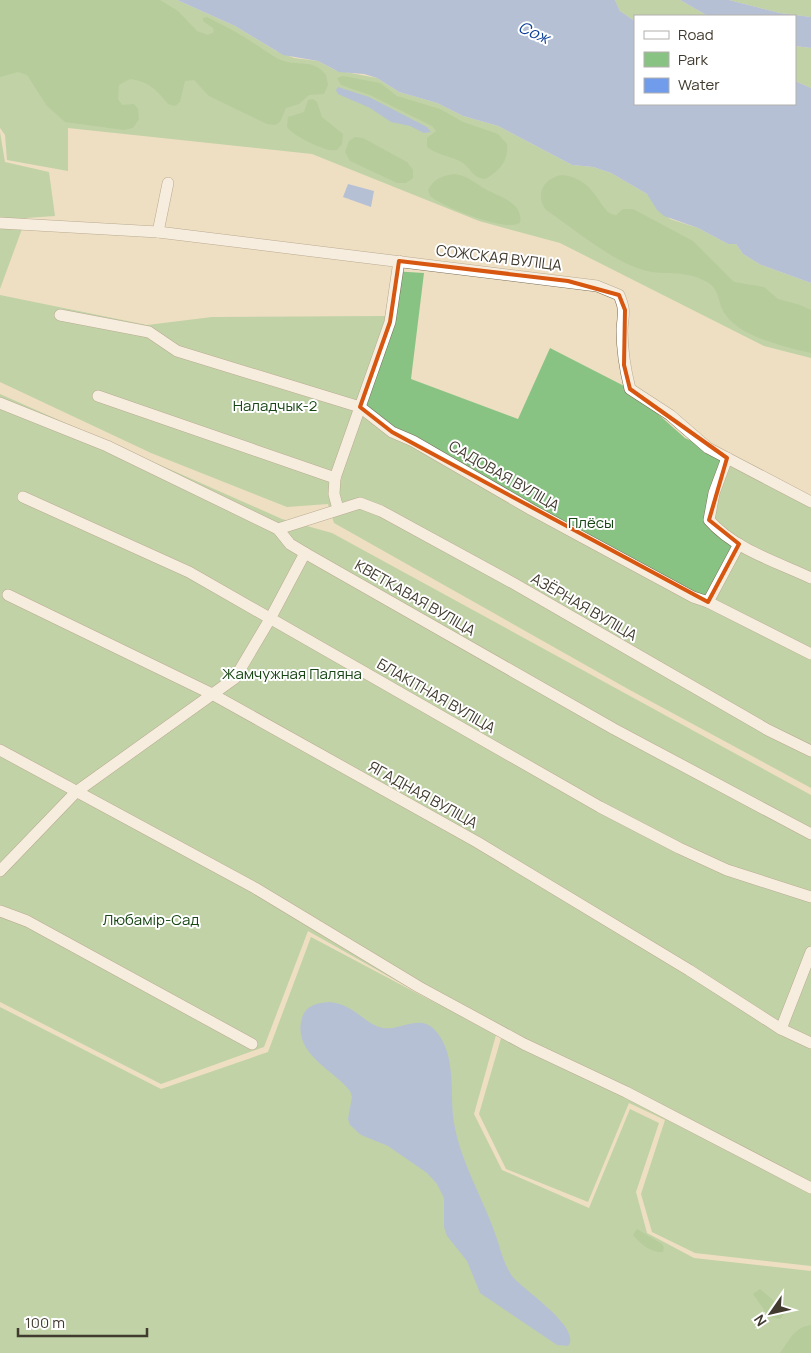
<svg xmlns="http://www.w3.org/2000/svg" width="811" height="1353" font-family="Manrope,sans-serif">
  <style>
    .green { fill: #89c383 }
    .forest { fill: #72b66b }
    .water { fill: #709ceb }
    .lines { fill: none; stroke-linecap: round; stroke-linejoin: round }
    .minor-casing { stroke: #7b6e55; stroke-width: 12 }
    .minor { stroke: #fff; stroke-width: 11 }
    .marked { fill: none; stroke: #d75610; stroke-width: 4; stroke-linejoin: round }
    .labels { text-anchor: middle; stroke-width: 4; stroke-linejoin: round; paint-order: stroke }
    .street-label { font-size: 15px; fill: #413a2f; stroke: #fff }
    .park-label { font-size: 15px; fill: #174513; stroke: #fff }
    .water-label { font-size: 16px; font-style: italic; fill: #0d3f99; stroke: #fff }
  </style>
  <rect width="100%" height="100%" fill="#eedfc3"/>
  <!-- green -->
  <g class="green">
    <polygon points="0,0 177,0 235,26 276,51 294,58 318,61 335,70 377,78 399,92 437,103 463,116 498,126 572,165 593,167 611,173 647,194 670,219 698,228 728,244 736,244 743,254 761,265 811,283 811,358 764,346 560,243 479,221 312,154 68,128 68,171 7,160 5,135 0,128"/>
    <polygon points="615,0 680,0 708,16 635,16 635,21 620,11"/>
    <polygon points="729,0 811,0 811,17 780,13"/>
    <polygon points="795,46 811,48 811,88 795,81"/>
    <polygon points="0,132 5,162 49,172 55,216 26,218 0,289"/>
    <polygon points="392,271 424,273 411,379 518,419 550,348 630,389 685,438 727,458 811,507 811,788 628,689 334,523 328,504 287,507 151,453 0,382 0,295 147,325 212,317 385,316"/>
    <polygon points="0,394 282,519 332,533 811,795 811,1266 695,1253 652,1232 641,1194 665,1120 629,1103 588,1202 506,1169 479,1114 502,1035 462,1017 496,1035 474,1114 502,1170 589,1208 630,1109 659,1123 636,1192 647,1233 694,1258 811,1271 811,1353 0,1353 0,1007 161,1089 268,1052 311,937 443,1007 308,931 264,1047 161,1084 0,1002"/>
  </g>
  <!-- forest -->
  <g class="forest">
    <path d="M0 0H160L178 11 197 31 208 35 214 32 213 28 203 21V18L207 17C227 27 246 37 264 50 271 54 276 59 284 61 300 66 314 59 326 75L328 85 324 94 309 95 299 104 286 108 280 122 275 125 267 124 209 96 194 80 185 81 180 102 175 106 168 104C156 89 149 82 130 79L119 85 118 99 122 105 134 104 138 109 139 119 133 128 124 130 65 122 47 106 27 75 18 72 0 77Z"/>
    <path d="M343 76 380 83 397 96 440 109 463 122 498 134 507 144C509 160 499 172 485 179 474 179 471 169 463 163 452 156 439 156 427 147V138L436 131 432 126 370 95 341 85 337 78Z"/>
    <path d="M313 99 317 102 322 117 343 134 342 144 337 150C327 153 293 136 287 127L288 117 304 112 308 100Z"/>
    <polygon points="355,137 363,138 407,162 413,170 413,178 406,183 397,183 350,161 345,152 349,141"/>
    <path d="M455 174C468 176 476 184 487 190 500 197 524 203 520 223 505 232 443 207 430 196L428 190C433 179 444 175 455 174Z"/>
    <path d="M562 175C599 179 599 215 616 215L623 209H633L693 241 734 282 764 287 778 299 800 305 811 310V353C786 347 740 337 725 314 717 303 721 290 707 282 682 268 662 277 640 269 609 259 573 228 546 210 534 194 544 178 562 175Z"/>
    <path d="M637 1229 662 1244 664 1248 663 1252C653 1254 639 1243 633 1235Z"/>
    <polygon points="760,1289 781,1307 784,1314 780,1319 769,1317 753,1294"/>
    <path d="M811 1325V1353H780C790 1340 793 1328 811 1325Z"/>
  </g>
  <!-- water -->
  <g class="water">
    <polygon points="177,0 615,0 620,11 635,21 635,104 795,104 795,81 811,88 811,283 761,265 743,254 736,244 728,244 698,228 664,216 657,210 647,194 611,173 593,167 572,165 498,126 463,116 437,103 399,92 377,78 364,74 339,72 318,61 283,55 235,26"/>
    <polygon points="680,0 729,0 780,13 811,17 811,48 795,46 795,16 708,16"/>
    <polygon points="338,87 369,97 427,127 431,132 424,133 410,126 391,122 370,108 338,94 336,90"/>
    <polygon points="348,184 374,191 371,207 343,197"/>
    <path d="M330 1002C356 1005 365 1025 383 1028 400 1031 418 1014 434 1029 459 1055 448 1096 455 1128 463 1168 487 1205 499 1245 502 1256 506 1267 512 1276 522 1289 583 1328 568 1346L557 1345 480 1293 467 1261 447 1236 444 1227V1198L437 1184 427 1173 388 1146 361 1135 350 1125 348 1119 352 1097 350 1091C333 1069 292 1054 302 1018 306 1005 317 1003 330 1002Z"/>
  </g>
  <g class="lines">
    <defs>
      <g id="minor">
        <path d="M0 223 158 232 597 286 619 295C626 312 623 313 622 330 622 350 625 369 630 389L670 415 708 448 811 502"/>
        <polyline points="158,232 168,183"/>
        <polyline points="60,315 149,332 177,351 360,407 392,432 413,441 532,510 693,597 708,602 739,544"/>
        <polyline points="98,396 335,478"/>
        <polyline points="0,403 107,446 278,529 290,544 305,553 614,729 811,834"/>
        <path d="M727 458 714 493 709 520C734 549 777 562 811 578"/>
        <polyline points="23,497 189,572 600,807 679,848 727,870 811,897"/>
        <polyline points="338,509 334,494 335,478 390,322 399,261"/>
        <polyline points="278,529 360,503 381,511 513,583 768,730 811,751"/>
        <polyline points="8,595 212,694 477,842 689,970 781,1029 811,1043"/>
        <polyline points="708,602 811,654"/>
        <polyline points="0,750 255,888 419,987 524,1044 626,1092 811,1188"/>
        <polyline points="0,871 76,792 235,678 270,619 305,553"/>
        <polyline points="0,911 27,921 252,1044"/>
        <polyline points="781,1029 811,952"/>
      </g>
    </defs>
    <!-- minor casing -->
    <use href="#minor" class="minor-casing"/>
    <!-- minor -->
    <use href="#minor" class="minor"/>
  </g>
  <!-- marked area -->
  <path d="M0 0H811V1353H0ZM399 261 568 281 619 295 625 310 624 365 630 389 727 458 709 520 739 544 708 602 392 432 360 407 390 322Z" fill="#eedfc3" fill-opacity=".55" fill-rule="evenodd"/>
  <path class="marked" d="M399 261 568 281 619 295 625 310 624 365 630 389 727 458 709 520 739 544 708 602 392 432 360 407 390 322Z"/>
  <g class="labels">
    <!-- street labels -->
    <g class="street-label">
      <text transform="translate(499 258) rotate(7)" y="5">СОЖСКАЯ ВУЛІЦА</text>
      <text transform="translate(504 476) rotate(30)" y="5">САДОВАЯ ВУЛІЦА</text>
      <text transform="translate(415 598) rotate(30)" y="5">КВЕТКАВАЯ ВУЛІЦА</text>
      <text transform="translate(584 607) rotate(30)" y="5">АЗЁРНАЯ ВУЛІЦА</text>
      <text transform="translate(436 696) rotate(30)" y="5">БЛАКІТНАЯ ВУЛІЦА</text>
      <text transform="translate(423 795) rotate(29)" y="5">ЯГАДНАЯ ВУЛІЦА</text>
    </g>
    <!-- park labels -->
    <g class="park-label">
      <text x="275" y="411">Наладчык-2</text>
      <text x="591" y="528">Плёсы</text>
      <text x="292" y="679">Жамчужная Паляна</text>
      <text x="151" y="925">Любамір-Сад</text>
    </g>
    <!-- water labels -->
    <g class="water-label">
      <text transform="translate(534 32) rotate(24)" y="6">Сож</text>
    </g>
  </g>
  <!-- legend -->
  <rect x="634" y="15" width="162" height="90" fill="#ffffff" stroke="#b3b0ac"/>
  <rect x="644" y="31" width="25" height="8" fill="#ffffff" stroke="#b3b0ac"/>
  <text x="678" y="40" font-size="15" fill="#413a2f">Road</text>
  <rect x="644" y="52" width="25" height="15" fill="#89c383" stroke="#b3b0ac"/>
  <text x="678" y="65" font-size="15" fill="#413a2f">Park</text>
  <rect x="644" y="78" width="25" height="15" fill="#709ceb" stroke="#b3b0ac"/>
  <text x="678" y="90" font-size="15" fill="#413a2f">Water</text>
  <!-- north arrow -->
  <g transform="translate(771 1313) rotate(236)" stroke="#ffffff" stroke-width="4" paint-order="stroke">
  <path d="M0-4L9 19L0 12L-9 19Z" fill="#413a2f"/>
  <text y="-8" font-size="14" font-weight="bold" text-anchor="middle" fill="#413a2f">N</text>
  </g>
  <!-- scale -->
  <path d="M18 1328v8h129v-8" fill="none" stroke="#413a2f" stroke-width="2.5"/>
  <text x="25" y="1328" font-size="15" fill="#413a2f" stroke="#ffffff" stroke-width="4" paint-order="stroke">100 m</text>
</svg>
